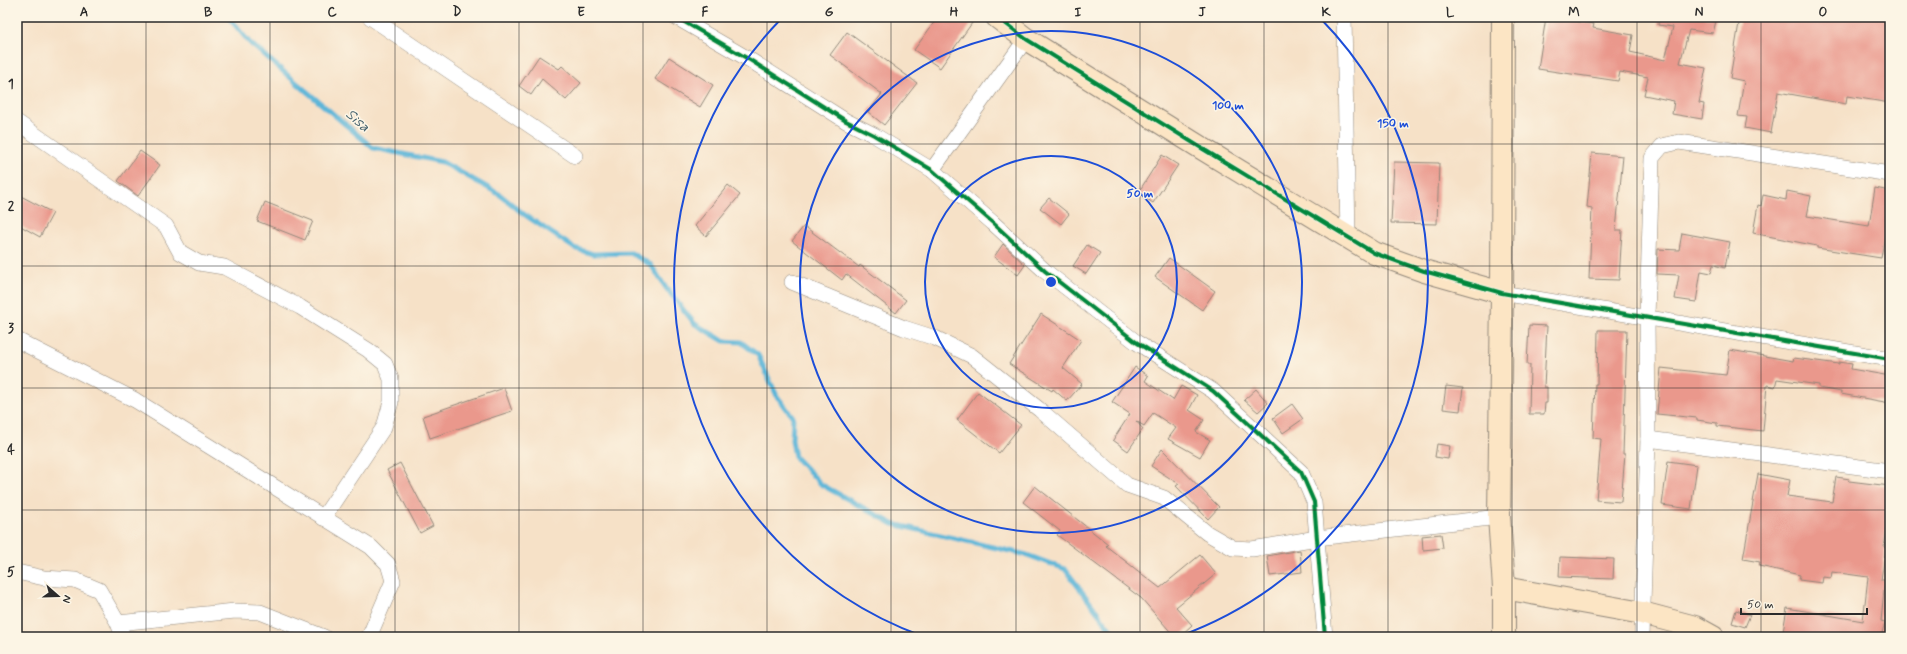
<svg xmlns="http://www.w3.org/2000/svg" width="1907" height="654" font-family="Mynerve,sans-serif">
  <style>
    .lines { fill: none; stroke-linecap: round; stroke-linejoin: round }
    .stream { stroke: #5bb5d8; stroke-width: 5 }
    .building { fill: #ea988c }
    .street-casing { stroke: #908679; stroke-width: 16 }
    .secondary-casing { stroke: #908679; stroke-width: 24 }
    .street { stroke: #fff; stroke-width: 15 }
    .secondary { stroke: #fce5c4; stroke-width: 22 }
    .cycleway-casing { stroke: #fcf5e5; stroke-width: 6 }
    .cycleway { stroke: #00873e; stroke-width: 4 }
    .grid { fill: none; stroke: #2b2b2b; stroke-width: 1; stroke-opacity: 0.55 }
    .ring { fill: none; stroke: #1d4ed8; stroke-width: 2 }
    .labels { text-anchor: middle; stroke-width: 3; stroke-linejoin: round; paint-order: stroke }
    .water-label { font-size: 15px; font-style: italic; fill: #3c5b68; stroke: #fcf5e5 }
    .centre { fill: #1d4ed8; stroke: #fcf5e5; stroke-width: 2 }
    .ring-label { font-size: 12px; text-anchor: middle; font-weight: bold; fill: #1d4ed8; stroke: #fcf5e5; stroke-width: 3; stroke-linejoin: round; paint-order: stroke }
    .neatline { fill: none; stroke: #2b2b2b; stroke-width: 1.5 }
    .grid-label { font-size: 13px; text-anchor: middle; font-weight: bold; fill: #2b2b2b }
  </style>
  <rect width="100%" height="100%" fill="#fcf5e5"/>
  <filter id="ink" filterUnits="userSpaceOnUse"><feTurbulence type="fractalNoise" baseFrequency=".025" numOctaves="2"/><feDisplacementMap in="SourceGraphic" scale="8" xChannelSelector="R" yChannelSelector="G"/><feConvolveMatrix kernelMatrix="1 2 1 2 8 2 1 2 1" color-interpolation-filters="sRGB"/></filter>
  <filter id="wash" filterUnits="userSpaceOnUse"><feTurbulence type="fractalNoise" baseFrequency=".012" numOctaves="4" result="noise"/><feDisplacementMap in="SourceGraphic" scale="16" xChannelSelector="R" yChannelSelector="G"/><feGaussianBlur stdDeviation="0.9" result="paint"/><feColorMatrix in="noise" values="0 0 0 0 0 0 0 0 0 0 0 0 0 0 0 0 0 1.4 0 .05"/><feComposite in="paint" operator="in"/></filter>
  <g filter="url(#wash)">
    <rect width="100%" height="100%" fill="#f6e1c7"/>
    <g class="lines">
      <!-- stream -->
      <polyline class="stream" points="228,17 250,43 373,148 442,162 499,194 525,215 574,248 593,254 631,253 651,265 666,288 695,324 724,341 741,342 758,355 777,396 793,417 792,440 795,457 822,485 893,524 1027,555 1065,569 1116,637"/>
    </g>
    <g id="blocks">
      <!-- building -->
      <g class="building">
        <polygon points="938,17 964,17 972,23 940,68 914,50"/>
        <polygon points="1546,17 1594,24 1593,28 1633,35 1630,52 1665,60 1673,27 1658,25 1659,17 1717,17 1713,33 1689,30 1680,63 1706,68 1699,103 1704,104 1702,119 1672,114 1674,101 1644,95 1648,77 1620,72 1618,81 1538,69"/>
        <polygon points="1740,17 1890,17 1890,103 1847,96 1846,104 1778,92 1771,133 1745,128 1747,117 1738,116 1744,81 1730,78"/>
        <polygon points="847,32 917,83 884,125 868,112 882,94 830,55"/>
        <polygon points="539,56 559,69 562,66 581,83 566,100 542,79 531,95 519,86"/>
        <polygon points="669,57 713,85 700,107 655,79"/>
        <polygon points="140,151 160,165 138,196 118,181"/>
        <polygon points="1592,153 1623,156 1616,230 1622,230 1619,280 1589,279 1592,208 1587,207"/>
        <polygon points="1162,155 1178,165 1153,203 1138,193"/>
        <polygon points="1394,162 1439,163 1437,224 1391,223"/>
        <polygon points="728,185 740,195 706,236 695,226"/>
        <polygon points="1875,188 1890,191 1890,231 1886,230 1881,258 1817,248 1817,246 1753,233 1758,205 1761,206 1763,195 1786,200 1787,191 1811,196 1807,216 1869,226"/>
        <polygon points="17,194 53,213 40,237 17,224"/>
        <polygon points="1049,198 1069,214 1061,224 1040,208"/>
        <polygon points="265,202 313,221 305,240 257,221"/>
        <polygon points="804,226 859,267 860,265 906,300 896,313 846,274 842,280 792,241"/>
        <polygon points="1682,233 1730,242 1725,268 1713,265 1711,273 1701,271 1696,302 1675,299 1679,275 1657,274 1658,249 1679,250"/>
        <polygon points="1003,244 1025,265 1018,275 994,257"/>
        <polygon points="1087,245 1100,253 1086,274 1073,266"/>
        <polygon points="1169,258 1215,291 1202,310 1155,277"/>
        <polygon points="1041,314 1081,340 1063,368 1082,384 1067,401 1053,389 1052,391 1009,364"/>
        <polygon points="1529,325 1547,326 1544,387 1547,387 1547,403 1545,403 1544,414 1529,414 1530,365 1527,365"/>
        <polygon points="1598,330 1627,330 1623,454 1625,454 1621,502 1596,500 1601,439 1593,438 1595,384 1597,384"/>
        <polygon points="1730,350 1793,361 1794,358 1839,364 1839,362 1852,364 1851,369 1890,376 1890,403 1841,394 1841,392 1819,388 1819,385 1777,379 1775,387 1767,385 1763,431 1717,426 1717,423 1697,420 1697,418 1657,414 1661,368 1726,375"/>
        <polygon points="1135,367 1148,376 1145,381 1173,400 1181,386 1197,395 1189,410 1204,420 1196,432 1210,440 1200,457 1168,439 1176,428 1153,413 1144,426 1136,421 1143,429 1128,451 1113,440 1130,414 1112,402"/>
        <polygon points="1446,386 1463,388 1460,411 1443,409"/>
        <polygon points="504,388 512,411 430,438 423,416"/>
        <polygon points="1256,389 1268,403 1258,412 1244,400"/>
        <polygon points="978,392 1021,425 999,453 957,420"/>
        <polygon points="1292,404 1303,419 1283,433 1273,418"/>
        <polygon points="1437,444 1450,446 1448,459 1435,457"/>
        <polygon points="1162,449 1219,507 1208,519 1176,486 1179,484 1151,466"/>
        <polygon points="1668,461 1697,465 1691,509 1662,505"/>
        <polygon points="400,463 433,526 420,533 387,470"/>
        <polygon points="1758,474 1790,480 1787,496 1832,502 1836,477 1850,479 1849,481 1890,486 1890,510 1884,547 1886,548 1881,580 1885,580 1881,621 1885,622 1881,637 1782,637 1787,608 1863,621 1868,577 1832,572 1831,578 1823,577 1822,583 1799,580 1800,575 1759,566 1760,562 1743,559"/>
        <polygon points="1035,486 1108,544 1106,546 1160,588 1200,555 1216,574 1176,607 1192,625 1179,637 1175,637 1141,598 1057,535 1060,531 1023,502"/>
        <polygon points="1441,534 1443,548 1423,550 1422,536"/>
        <polygon points="1300,550 1302,572 1270,576 1267,556"/>
        <polygon points="1560,557 1614,559 1613,579 1559,577"/>
        <polygon points="1736,610 1750,615 1745,627 1732,623"/>
      </g>
    </g>
  </g>
  <g filter="url(#ink)">
    <use href="#blocks" fill-opacity="0" stroke="#908679" stroke-width="1"/>
    <g class="lines">
      <defs>
        <g id="street">
          <polyline points="370,17 575,156"/>
          <polyline points="676,17 750,60 846,121 874,135 932,170 993,223 1045,271 1136,342 1213,391 1301,472 1314,502 1325,637"/>
          <polyline points="1344,17 1348,238"/>
          <polyline points="17,122 166,226 180,252 199,263 224,267 300,307 368,350 385,364 391,379 391,402 384,427 323,518"/>
          <polyline points="932,170 1026,39"/>
          <polyline points="792,282 904,328 935,338 972,356 1040,410 1127,485 1164,498 1207,533 1233,548 1252,549 1317,538 1499,517"/>
          <polyline points="1502,293 1890,359"/>
          <polyline points="17,340 135,400 371,547 388,564 393,581 369,637"/>
          <polyline points="1648,439 1890,471"/>
          <polyline points="17,572 44,578 75,580 99,590 118,623 123,637"/>
          <polyline points="118,623 235,611 260,612 324,637"/>
          <polyline points="1642,637 1648,439 1647,318 1652,158 1662,146 1679,142 1890,174"/>
        </g>
        <g id="secondary">
          <polyline points="997,17 1026,39 1203,149 1374,253 1424,271 1502,293"/>
          <polyline points="1503,17 1502,293 1499,517 1504,588 1504,637"/>
          <polyline points="1504,588 1642,613 1695,627 1713,637"/>
        </g>
      </defs>
      <!-- street casing -->
      <use href="#street" class="street-casing"/>
      <!-- secondary casing -->
      <use href="#secondary" class="secondary-casing"/>
      <!-- street -->
      <use href="#street" class="street"/>
      <!-- secondary -->
      <use href="#secondary" class="secondary"/>
      <defs>
        <g id="cycleway">
          <polyline points="676,17 750,60 846,121 874,135 932,170 993,223 1045,271 1136,342 1213,391 1301,472 1314,502 1325,637"/>
          <polyline points="997,17 1026,39 1203,149 1374,253 1424,271 1502,293 1890,359"/>
        </g>
      </defs>
      <!-- cycleway casing -->
      <use href="#cycleway" class="cycleway-casing"/>
      <!-- cycleway -->
      <use href="#cycleway" class="cycleway"/>
    </g>
  </g>
  <!-- grid -->
  <path class="grid" d="M146 17V637M270 17V637M395 17V637M519 17V637M643 17V637M767 17V637M891 17V637M1016 17V637M1140 17V637M1264 17V637M1388 17V637M1512 17V637M1637 17V637M1761 17V637M17 144H1890M17 266H1890M17 388H1890M17 510H1890"/>
  <!-- distance rings -->
  <g class="ring">
    <circle cx="1051" cy="282" r="126"/>
    <circle cx="1051" cy="282" r="251"/>
    <path d="M922 636A377 377 0 0 1 782 18M1320 18A377 377 0 0 1 1180 636"/>
  </g>
  <g class="labels">
    <!-- water labels -->
    <g class="water-label">
      <text transform="translate(358 120) rotate(41)" y="5">Sisa</text>
    </g>
  </g>
  <circle cx="1051" cy="282" r="6" class="centre"/>
  <g class="ring-label">
    <text x="1228" y="109">100 m</text>
    <text x="1393" y="127">150 m</text>
    <text x="1140" y="197">50 m</text>
  </g>
  <!-- margin -->
  <rect width="1907" height="654" fill="none" stroke="#fcf5e5" stroke-width="44"/>
  <!-- north arrow -->
  <g transform="translate(58 596) rotate(110)" stroke="#fcf5e5" stroke-width="3" paint-order="stroke">
  <path d="M0-3L7 15L0 10L-7 15Z" fill="#2b2b2b"/>
  <text y="-6" font-size="11" font-weight="bold" text-anchor="middle" fill="#2b2b2b">N</text>
  </g>
  <!-- scale -->
  <path d="M1741 608v6h126v-6" fill="none" stroke="#2b2b2b" stroke-width="2"/>
  <text x="1747" y="608" font-size="12" fill="#2b2b2b" stroke="#fcf5e5" stroke-width="3" paint-order="stroke">50 m</text>
  <rect x="22" y="22" width="1863" height="610" class="neatline"/>
  <g class="grid-label">
    <text x="84" y="16">A</text>
    <text x="208" y="16">B</text>
    <text x="332" y="16">C</text>
    <text x="457" y="16">D</text>
    <text x="581" y="16">E</text>
    <text x="705" y="16">F</text>
    <text x="829" y="16">G</text>
    <text x="954" y="16">H</text>
    <text x="1078" y="16">I</text>
    <text x="1202" y="16">J</text>
    <text x="1326" y="16">K</text>
    <text x="1450" y="16">L</text>
    <text x="1574" y="16">M</text>
    <text x="1699" y="16">N</text>
    <text x="1823" y="16">O</text>
    <text x="11" y="88">1</text>
    <text x="11" y="210">2</text>
    <text x="11" y="332">3</text>
    <text x="11" y="454">4</text>
    <text x="11" y="576">5</text>
  </g>
</svg>
